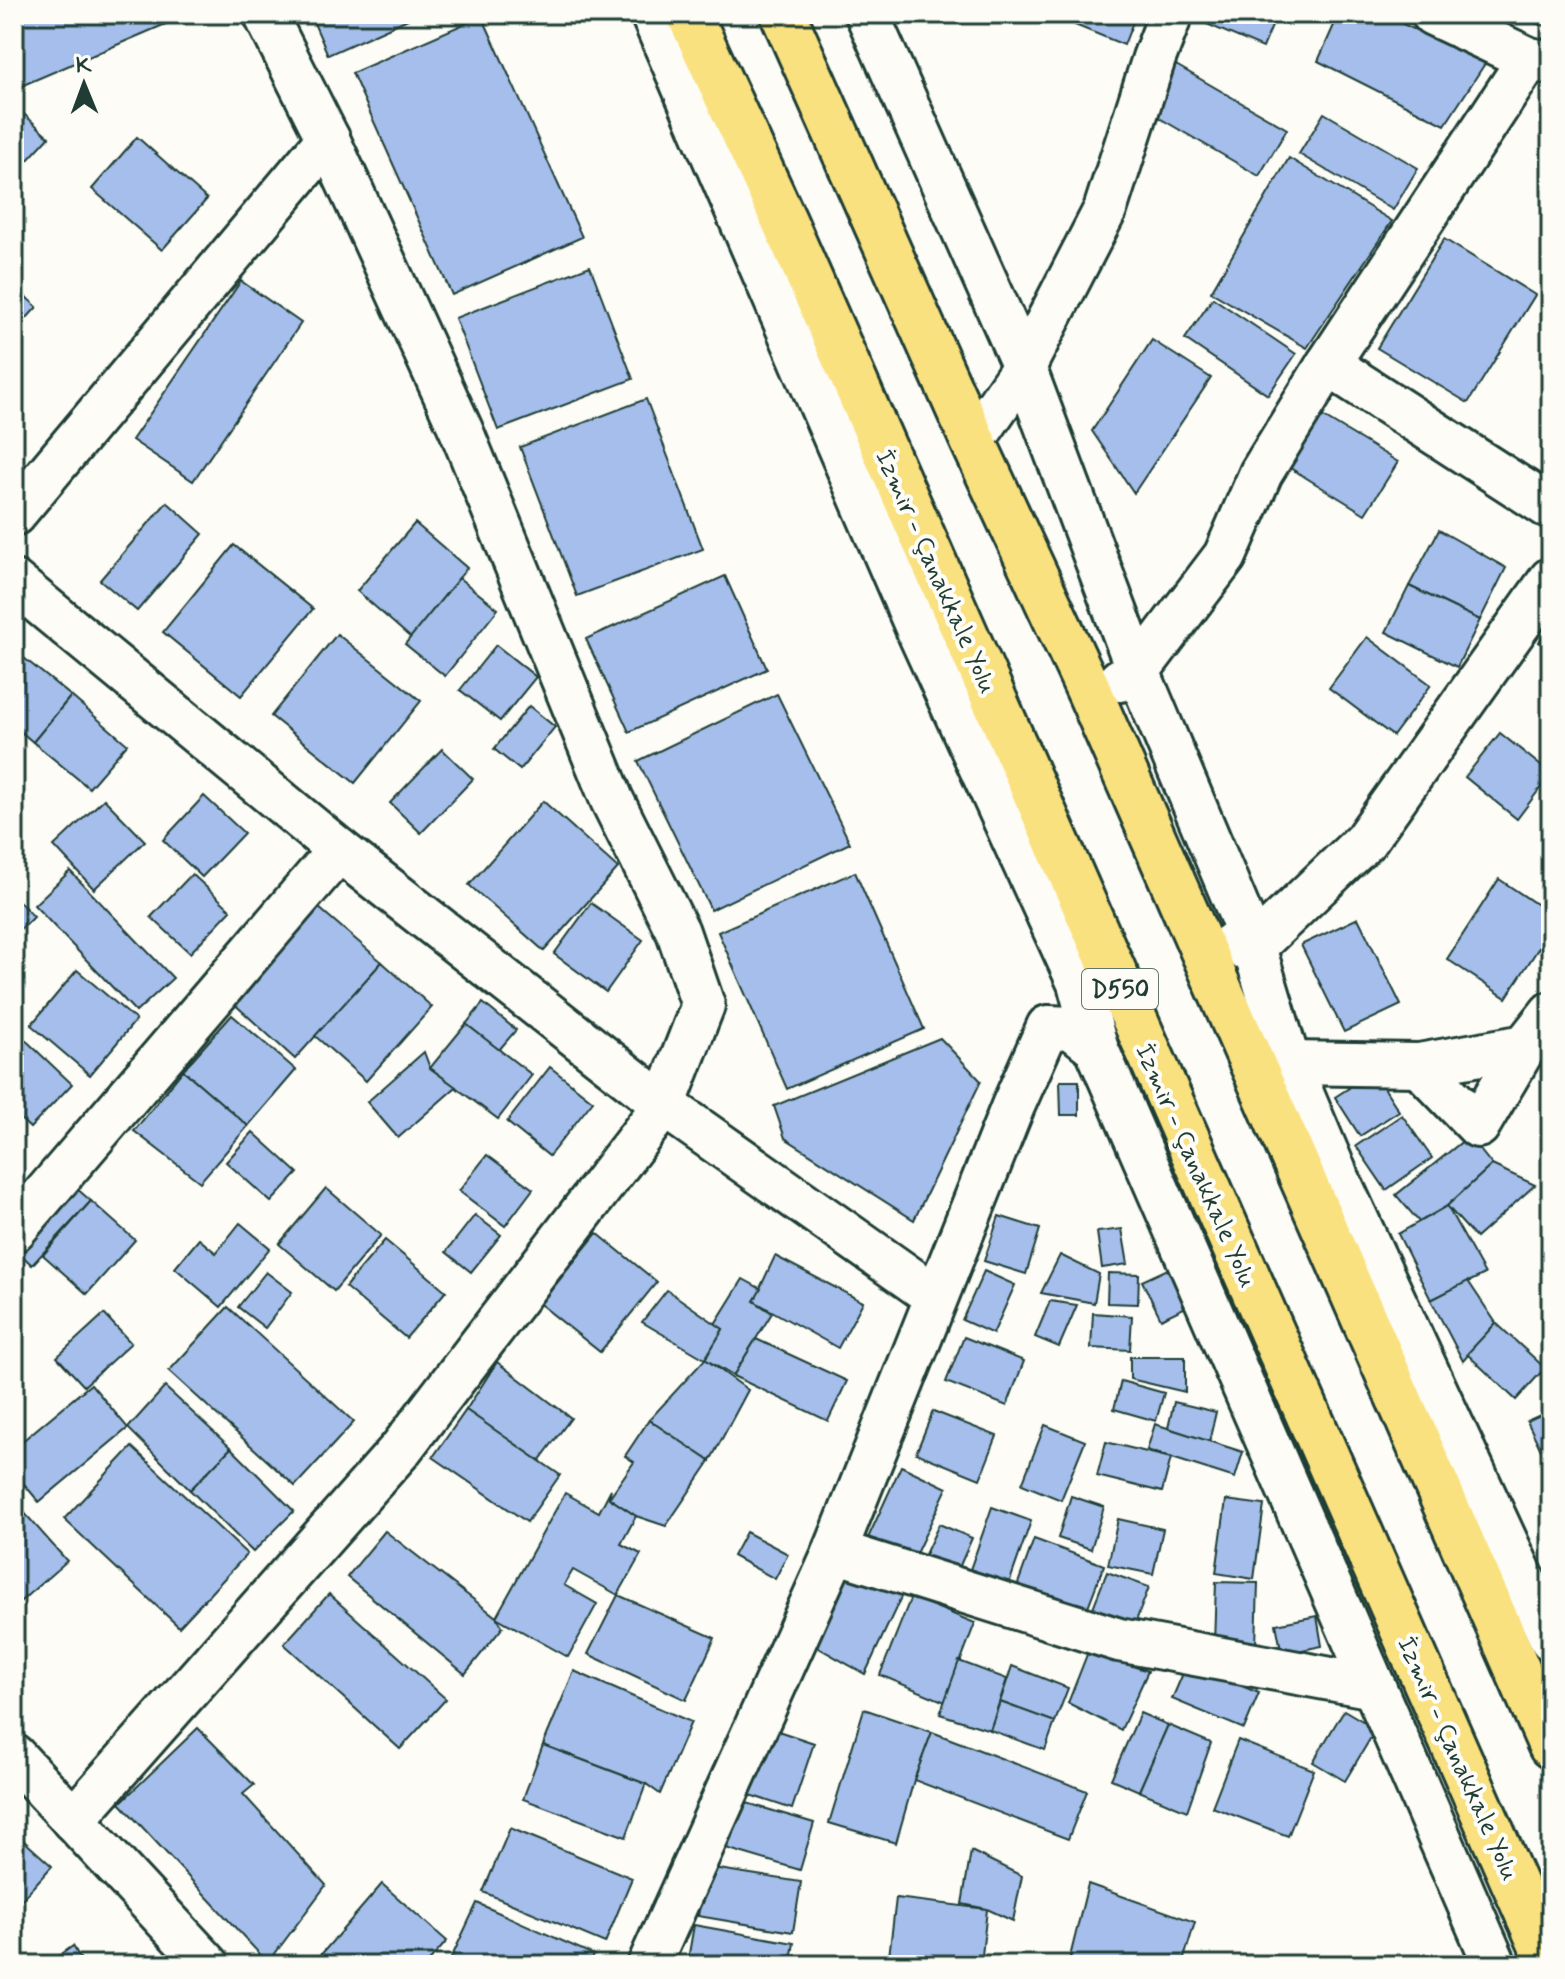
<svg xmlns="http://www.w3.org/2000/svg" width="1565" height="1979" font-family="Mynerve,sans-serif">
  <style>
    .building { fill: #a5beeb; stroke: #1f3d34; stroke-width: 2 }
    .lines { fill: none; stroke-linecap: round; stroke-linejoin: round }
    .minor-casing { stroke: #1f3d34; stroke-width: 48 }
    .trunk-casing { stroke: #1f3d34; stroke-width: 50 }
    .minor { stroke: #fdfcf7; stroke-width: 42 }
    .trunk { stroke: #fae180; stroke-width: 44 }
    .labels { text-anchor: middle; stroke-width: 8; stroke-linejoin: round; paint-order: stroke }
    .shield { fill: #fdfcf7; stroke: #62766e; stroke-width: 2 }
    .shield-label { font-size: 24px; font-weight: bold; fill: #1f3d34 }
    .street-label { font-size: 26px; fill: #1f3d34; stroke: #fdfcf7 }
  </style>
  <rect width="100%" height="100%" fill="#fdfcf7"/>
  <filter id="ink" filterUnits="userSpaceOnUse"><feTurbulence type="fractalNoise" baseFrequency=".0125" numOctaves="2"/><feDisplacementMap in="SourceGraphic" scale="16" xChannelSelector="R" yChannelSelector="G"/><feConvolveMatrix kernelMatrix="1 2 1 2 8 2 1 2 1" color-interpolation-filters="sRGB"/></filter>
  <g filter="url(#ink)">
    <!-- building -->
    <g class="building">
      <polygon points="14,14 189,14 14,89"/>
      <polygon points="310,14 419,14 328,55"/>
      <polygon points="890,14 915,14 894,23"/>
      <polygon points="1048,14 1136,14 1124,45"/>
      <polygon points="1197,14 1277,14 1263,48 1195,19"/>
      <polygon points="1339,14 1381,14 1486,62 1445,125 1318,61"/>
      <polygon points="1506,14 1551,14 1551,28"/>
      <polygon points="482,16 582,237 452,295 352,73"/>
      <polygon points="1176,65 1287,129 1259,176 1149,112"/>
      <polygon points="14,105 49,137 14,175"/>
      <polygon points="1324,113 1418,168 1393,210 1299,154"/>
      <polygon points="137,137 207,199 162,250 92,189"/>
      <polygon points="1289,158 1392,221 1307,348 1211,292"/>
      <polygon points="1444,239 1535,295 1468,403 1377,348"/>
      <polygon points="590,266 633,379 498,430 455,318"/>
      <polygon points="241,281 301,323 193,481 132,440"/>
      <polygon points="14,286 37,307 14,332"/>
      <polygon points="1213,298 1296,354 1268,395 1185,339"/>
      <polygon points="1152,340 1211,378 1134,493 1092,431"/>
      <polygon points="646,399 703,549 577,596 520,447"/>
      <polygon points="1314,411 1398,462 1365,514 1282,463"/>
      <polygon points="167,502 203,534 137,611 100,580"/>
      <polygon points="415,523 467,568 411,638 357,591"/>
      <polygon points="1439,530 1506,568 1480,620 1409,586"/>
      <polygon points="234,545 313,609 241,696 163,632"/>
      <polygon points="725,576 767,669 629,732 586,639"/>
      <polygon points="459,578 498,609 445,676 405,644"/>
      <polygon points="1409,586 1480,620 1457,667 1386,632"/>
      <polygon points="1551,624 1551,650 1539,642"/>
      <polygon points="337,634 421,701 355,783 271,716"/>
      <polygon points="1367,637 1431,685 1393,736 1329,688"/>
      <polygon points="496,645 536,677 500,721 460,690"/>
      <polygon points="14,650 71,696 33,742 14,726"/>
      <polygon points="777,694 850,843 711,910 638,761"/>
      <polygon points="71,696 127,744 89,788 33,742"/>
      <polygon points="529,706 555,727 520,770 494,749"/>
      <polygon points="1500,733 1551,774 1517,819 1465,777"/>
      <polygon points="442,749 473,779 421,833 390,803"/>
      <polygon points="204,796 244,833 202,877 163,840"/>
      <polygon points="104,799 145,841 94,889 54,846"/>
      <polygon points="543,801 618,868 544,951 469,885"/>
      <polygon points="70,871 173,978 136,1012 34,905"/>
      <polygon points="855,872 924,1029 787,1089 718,932"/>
      <polygon points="192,874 231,910 190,953 151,917"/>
      <polygon points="1499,879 1551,914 1551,929 1506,998 1447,959"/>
      <polygon points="14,896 34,917 14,935"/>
      <polygon points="591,903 643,940 606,992 554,954"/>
      <polygon points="318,907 382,962 295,1059 232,1002"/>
      <polygon points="1358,918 1401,1005 1344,1032 1301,945"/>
      <polygon points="382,962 432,1007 366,1081 315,1036"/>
      <polygon points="77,970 136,1020 90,1075 31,1025"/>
      <polygon points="483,1003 516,1030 499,1050 466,1024"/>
      <polygon points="232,1015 296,1070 248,1126 183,1070"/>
      <polygon points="466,1024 532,1075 498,1119 430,1068"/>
      <polygon points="18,1033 72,1084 30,1128 14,1113 14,1038"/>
      <polygon points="940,1038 981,1081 914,1220 785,1138 774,1106"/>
      <polygon points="424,1052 430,1068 456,1087 398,1138 367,1102"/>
      <polygon points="550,1067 593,1101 549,1156 507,1122"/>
      <polygon points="183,1070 248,1126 200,1182 134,1131"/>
      <polygon points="1374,1072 1399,1111 1360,1136 1335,1097"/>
      <polygon points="1060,1081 1079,1081 1079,1115 1061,1115"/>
      <polygon points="1402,1115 1432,1158 1386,1190 1356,1146"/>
      <polygon points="253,1132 298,1173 271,1202 226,1162"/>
      <polygon points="1469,1136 1492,1165 1447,1206 1420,1223 1396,1195"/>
      <polygon points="487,1155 533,1189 505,1226 459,1191"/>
      <polygon points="1492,1165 1535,1185 1476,1238 1447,1206"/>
      <polygon points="75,1187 91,1201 32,1265 16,1250"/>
      <polygon points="326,1188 381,1235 334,1291 279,1244"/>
      <polygon points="91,1201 135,1240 87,1294 43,1255"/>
      <polygon points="1447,1206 1485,1274 1431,1300 1398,1234"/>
      <polygon points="475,1215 501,1235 471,1272 446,1252"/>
      <polygon points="999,1216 1040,1229 1026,1274 984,1261"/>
      <polygon points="240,1223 270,1248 221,1307 175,1268 199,1239 216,1253"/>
      <polygon points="1122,1229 1128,1264 1102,1268 1097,1232"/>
      <polygon points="597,1233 657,1282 600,1352 540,1304"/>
      <polygon points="385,1240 446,1291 406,1338 345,1287"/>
      <polygon points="1060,1255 1099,1274 1094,1303 1041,1293"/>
      <polygon points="775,1256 863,1302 838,1348 754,1301"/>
      <polygon points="1170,1268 1188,1306 1161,1319 1142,1281"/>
      <polygon points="984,1271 1015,1285 993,1334 962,1320"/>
      <polygon points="266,1272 292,1292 265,1328 238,1307"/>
      <polygon points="1108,1273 1139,1274 1138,1304 1107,1303"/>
      <polygon points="743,1279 761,1289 754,1301 772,1313 733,1376 705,1359 723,1329 715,1324"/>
      <polygon points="1468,1281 1496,1323 1463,1361 1431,1300"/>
      <polygon points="667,1290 723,1329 705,1359 642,1322"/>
      <polygon points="1050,1301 1077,1305 1059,1347 1035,1337"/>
      <polygon points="228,1307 354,1422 295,1486 169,1371"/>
      <polygon points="1093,1313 1132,1316 1130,1350 1091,1348"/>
      <polygon points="104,1314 131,1343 84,1386 57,1357"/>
      <polygon points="1496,1323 1545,1368 1516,1400 1467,1354"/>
      <polygon points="964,1337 1024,1361 1007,1406 946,1382"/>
      <polygon points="756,1339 847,1381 828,1421 733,1376"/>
      <polygon points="1130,1357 1185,1357 1185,1392 1130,1379"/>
      <polygon points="705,1359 748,1390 710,1461 649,1420"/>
      <polygon points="497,1362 571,1418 539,1461 466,1410"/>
      <polygon points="1121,1381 1164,1393 1156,1421 1114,1409"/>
      <polygon points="91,1384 128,1428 39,1502 14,1472 14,1448"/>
      <polygon points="165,1387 231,1448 190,1490 128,1428"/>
      <polygon points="1174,1402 1216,1412 1209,1442 1168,1428"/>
      <polygon points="466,1410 560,1475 527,1522 433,1457"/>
      <polygon points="1551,1410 1551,1471 1527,1421"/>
      <polygon points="933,1411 997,1436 980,1479 916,1453"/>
      <polygon points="649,1420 710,1461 666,1526 636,1516 609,1498 634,1462 625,1456"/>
      <polygon points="1155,1424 1243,1452 1235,1478 1147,1450"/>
      <polygon points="1045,1425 1085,1441 1061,1500 1022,1484"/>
      <polygon points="1106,1442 1171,1458 1162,1492 1097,1476"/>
      <polygon points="132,1447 247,1554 179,1627 64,1519"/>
      <polygon points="231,1448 294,1511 253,1552 190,1490"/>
      <polygon points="901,1466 947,1488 913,1560 868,1538"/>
      <polygon points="611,1489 609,1498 636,1516 621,1544 641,1554 618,1595 573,1570 564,1585 597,1604 568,1657 496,1617 565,1493 599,1512"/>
      <polygon points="1071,1496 1104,1507 1091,1549 1058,1538"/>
      <polygon points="1226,1500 1264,1505 1254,1579 1216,1573"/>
      <polygon points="14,1501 67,1561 14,1607"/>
      <polygon points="992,1507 1031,1521 1005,1595 966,1581"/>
      <polygon points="1118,1519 1163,1529 1153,1574 1108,1565"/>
      <polygon points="939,1524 972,1538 955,1577 921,1563"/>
      <polygon points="385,1531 496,1617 503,1627 465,1674 347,1577"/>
      <polygon points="746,1532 788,1554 775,1579 733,1556"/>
      <polygon points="1034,1539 1104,1565 1084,1617 1015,1592"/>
      <polygon points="851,1566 902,1595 865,1674 812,1644"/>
      <polygon points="1107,1572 1149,1587 1131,1634 1089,1618"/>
      <polygon points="1216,1582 1258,1583 1256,1646 1214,1644"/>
      <polygon points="329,1594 446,1699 400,1749 284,1644"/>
      <polygon points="618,1595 715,1638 686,1700 588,1654"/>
      <polygon points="911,1597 975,1623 945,1702 880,1675"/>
      <polygon points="1317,1616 1322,1646 1282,1654 1276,1624"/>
      <polygon points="1088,1652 1148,1671 1121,1730 1068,1703"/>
      <polygon points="959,1661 1007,1679 990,1730 940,1714"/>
      <polygon points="1187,1664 1259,1693 1244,1729 1172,1699"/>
      <polygon points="1012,1666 1068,1688 1055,1722 1000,1702"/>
      <polygon points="574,1671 691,1722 660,1794 646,1784 543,1745"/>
      <polygon points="1000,1702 1055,1722 1045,1750 990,1730"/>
      <polygon points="864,1709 932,1732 914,1780 896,1843 829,1823"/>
      <polygon points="1344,1710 1376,1729 1345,1781 1313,1762"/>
      <polygon points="1140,1713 1168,1725 1139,1791 1111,1779"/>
      <polygon points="1168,1725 1211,1743 1187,1811 1139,1791"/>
      <polygon points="766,1727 814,1743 792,1809 744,1793"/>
      <polygon points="198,1728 254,1785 243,1794 326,1885 268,1963 120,1803"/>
      <polygon points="932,1732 1087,1791 1068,1839 914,1780"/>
      <polygon points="1238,1740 1314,1770 1288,1836 1212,1807"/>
      <polygon points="543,1745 646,1784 626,1837 523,1799"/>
      <polygon points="740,1801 814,1823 800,1870 726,1848"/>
      <polygon points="510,1828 632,1878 605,1943 483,1892"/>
      <polygon points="14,1832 52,1866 14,1908"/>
      <polygon points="971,1851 1022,1876 1013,1921 987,1909 962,1904"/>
      <polygon points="706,1867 801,1882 793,1932 698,1916"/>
      <polygon points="382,1884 447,1941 426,1965 312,1965"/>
      <polygon points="1088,1884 1195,1922 1182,1965 1068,1965"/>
      <polygon points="896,1898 987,1909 981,1965 888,1965"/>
      <polygon points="477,1903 594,1955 589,1965 448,1965"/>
      <polygon points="694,1925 794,1943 790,1965 687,1965"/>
      <polygon points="73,1946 84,1965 46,1965"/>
    </g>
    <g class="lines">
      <defs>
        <g id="minor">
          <polyline points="652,14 920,635 1079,983 1096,1047"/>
          <polyline points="867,14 1024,367 1138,671 1254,947 1289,1063 1335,1172 1551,1639"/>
          <polyline points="1433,14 1529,59"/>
          <polyline points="1328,364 1551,508"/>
          <polyline points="973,441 1024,367 1105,210 1154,58 1171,14"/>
          <polyline points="14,514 328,139"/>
          <polyline points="14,582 339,850 664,1105 936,1297"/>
          <polyline points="1120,680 1138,671 1225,556 1261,473 1328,364 1529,59 1551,63"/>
          <polyline points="1231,945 1254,947 1365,841 1551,579"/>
          <polyline points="1289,1063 1419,1065 1525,1046 1551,1013"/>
          <polyline points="1419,1065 1478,1126 1525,1046"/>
          <polyline points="14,1230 339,850"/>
          <polyline points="835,1551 1119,1640 1374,1687"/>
          <polyline points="14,1756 208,1965"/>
          <polyline points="73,1820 400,1450 664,1105 703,1005 678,932 612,800 461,430 328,139 265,14"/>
          <polyline points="649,1965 835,1551 1013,1106 1048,1027 1072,1028 1096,1047 1495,1965"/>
        </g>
        <g id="trunk">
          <polyline points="689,14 785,223 1550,1965"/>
          <polyline points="783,14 973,441 1090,693 1551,1746"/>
        </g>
      </defs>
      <!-- minor casing -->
      <use href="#minor" class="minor-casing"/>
      <!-- trunk casing -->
      <use href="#trunk" class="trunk-casing"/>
      <!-- minor -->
      <use href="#minor" class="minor"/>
      <!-- trunk -->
      <use href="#trunk" class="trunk"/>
    </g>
  </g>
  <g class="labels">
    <!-- shield labels -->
    <rect class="shield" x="1082" y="969" width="76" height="40" rx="6"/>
    <g class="shield-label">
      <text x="1120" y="997">D550</text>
    </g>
    <!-- street labels -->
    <g class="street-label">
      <text transform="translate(937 571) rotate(66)" y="9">İzmir - Çanakkale Yolu</text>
      <text transform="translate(1197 1165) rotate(66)" y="9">İzmir - Çanakkale Yolu</text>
      <text transform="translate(1459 1758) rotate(66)" y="9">İzmir - Çanakkale Yolu</text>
    </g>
  </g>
  <!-- margin -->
  <rect width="1565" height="1979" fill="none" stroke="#fdfcf7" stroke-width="48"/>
  <rect x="24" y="24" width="1517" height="1931" fill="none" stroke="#1f3d34" stroke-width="3" filter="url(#ink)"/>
  <!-- north arrow -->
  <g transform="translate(84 84) rotate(359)" stroke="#fdfcf7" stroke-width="6" paint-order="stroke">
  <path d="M0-6L14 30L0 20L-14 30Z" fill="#1f3d34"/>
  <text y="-12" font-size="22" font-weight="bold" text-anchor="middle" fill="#1f3d34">K</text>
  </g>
</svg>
